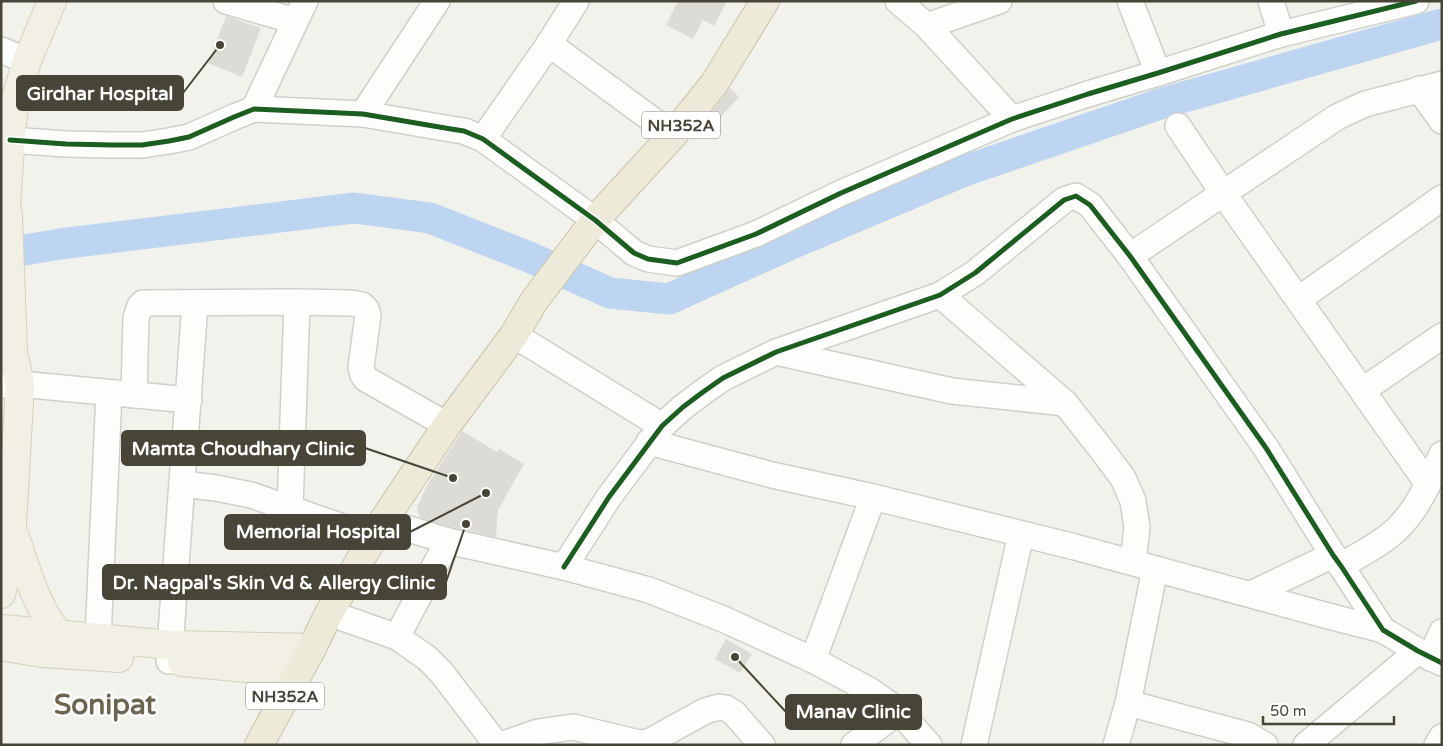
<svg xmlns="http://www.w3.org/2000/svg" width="1443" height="746" font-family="'Varela Round',sans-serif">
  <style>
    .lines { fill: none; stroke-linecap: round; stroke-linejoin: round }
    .river { stroke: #bdd5f0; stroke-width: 31 }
    .building { fill: #dcdbd5 }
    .minor-casing { stroke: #d0cfca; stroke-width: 28 }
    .major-casing { stroke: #d4d0ba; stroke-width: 30 }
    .highway-casing { stroke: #cac3a8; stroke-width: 30 }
    .minor { stroke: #fdfdfc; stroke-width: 25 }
    .major { stroke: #f2f0e4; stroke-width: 28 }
    .highway { stroke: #edeada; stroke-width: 28 }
    .cycleway-casing { stroke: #fff; stroke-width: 8 }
    .cycleway { stroke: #1b5e20; stroke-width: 5 }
    .labels { text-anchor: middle; stroke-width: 5; stroke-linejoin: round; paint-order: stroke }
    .shield { fill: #fff; stroke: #807c74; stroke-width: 1 }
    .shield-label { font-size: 16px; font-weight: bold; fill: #494438 }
    .town-label { font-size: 28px; font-weight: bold; fill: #6c644f; stroke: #fff }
    .leader { fill: none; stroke: #494438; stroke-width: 2 }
    .callout-dot { fill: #494438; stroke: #fff; stroke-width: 2 }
    .callout { fill: #494438; stroke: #494438; stroke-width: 2 }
    .callout-label { font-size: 19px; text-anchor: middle; font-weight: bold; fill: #fff }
  </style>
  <rect width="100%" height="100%" fill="#f2f2ed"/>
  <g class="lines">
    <!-- river -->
    <polyline class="river" points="1,254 60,244 354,208 430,218 529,257 610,293 669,299 789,245 967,170 1163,103 1442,24"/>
  </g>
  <!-- building -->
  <g class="building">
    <polygon points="678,1 727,1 714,26 703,20 693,39 666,25"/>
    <polygon points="226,16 261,28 242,77 208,63"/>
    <polygon points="730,88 739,97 715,123 708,117"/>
    <polygon points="462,431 497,452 499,449 524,464 498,510 496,537 452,527 421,518 418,514 417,508 426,487"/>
    <polygon points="726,639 752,654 740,673 715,659"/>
  </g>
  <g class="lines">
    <defs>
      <g id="minor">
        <polyline points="226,1 295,21"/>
        <polyline points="898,1 927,26 1012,119"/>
        <polyline points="1130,1 1158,73"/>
        <polyline points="1271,1 1281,34"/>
        <polyline points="927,26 999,1"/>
        <polyline points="549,44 673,135"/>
        <polyline points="1,50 27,61"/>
        <polyline points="1419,89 1442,121"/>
        <polyline points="254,109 305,1"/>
        <polyline points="363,114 437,1"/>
        <polyline points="1178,126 1223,193 1428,484"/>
        <polyline points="483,139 549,44 576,1"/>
        <polyline points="10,140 66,144 112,145 142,145 169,141 189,137 234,117 254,109 363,114 451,129 464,131 483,139 595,220 634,253 648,259 677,263 756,234 841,193 1012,119 1088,94 1158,73 1281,34 1416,1"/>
        <polyline points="1130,256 1337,117 1365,104 1442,84"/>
        <polyline points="940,295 1065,403 1102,450 1123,478 1133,501 1137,527 1133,562"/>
        <polyline points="1299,299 1442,198"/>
        <polyline points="514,335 662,426"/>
        <polyline points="776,352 952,391 1065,403"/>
        <polyline points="1,385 20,384 189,400"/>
        <polyline points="1363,390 1442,336"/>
        <polyline points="134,395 136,318 140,306 143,303 297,302 351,303 362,305 366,309 368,315 361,367 363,375 366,379 447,425"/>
        <polyline points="649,442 772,475 873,497 1075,547 1332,617 1383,630"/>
        <polyline points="182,484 216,488 251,495 374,538"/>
        <polyline points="290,508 297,302"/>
        <polyline points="383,521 448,541 564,567 649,590 723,619 813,660 869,690 899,711 929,745"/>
        <path d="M1341 566C1360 554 1384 543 1399 527 1419 507 1430 479 1442 454"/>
        <polyline points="564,567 609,497 662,426 683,407 703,392 723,378 776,352 940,295 975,273 1064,200 1076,196 1090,205 1130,256 1266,448 1333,555 1341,566 1383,630 1418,651 1442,663"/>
        <polyline points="1251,594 1333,555"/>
        <polyline points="329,613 397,637 427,658 441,672 497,745"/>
        <polyline points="397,637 448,541"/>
        <polyline points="98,638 109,393"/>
        <polyline points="1430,658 1442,632"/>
        <polyline points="813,660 873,497"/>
        <polyline points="169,661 195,303"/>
        <polyline points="1128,703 1248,735 1265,745"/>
        <polyline points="501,745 538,732 573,727 639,743 649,742 705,711 719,707 726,708 734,713 762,745"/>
        <polyline points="854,745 899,711"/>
        <polyline points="974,745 1021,534"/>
        <polyline points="1116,745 1128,703 1155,569"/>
        <polyline points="1306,745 1418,651"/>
        <polyline points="1437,745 1442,737"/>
      </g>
      <g id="major">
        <path d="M15 537C26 568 37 610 59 634"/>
        <polyline points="1,594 10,561 20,384 13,352 8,217 6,203 12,122 15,101 27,61 52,1"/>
        <polyline points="3,629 171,645 312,648"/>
        <polyline points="5,647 42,653 119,658"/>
        <polyline points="182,662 298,673"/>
      </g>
      <polyline id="highway" points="259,745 312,648 329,613 383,521 447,425 514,335 534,301 595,220 673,135 714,84 765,1"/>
    </defs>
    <!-- minor casing -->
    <use href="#minor" class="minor-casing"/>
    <!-- major casing -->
    <use href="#major" class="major-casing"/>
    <!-- highway casing -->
    <use href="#highway" class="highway-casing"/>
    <!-- minor -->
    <use href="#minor" class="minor"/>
    <!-- major -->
    <use href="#major" class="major"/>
    <!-- highway -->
    <use href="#highway" class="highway"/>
    <defs>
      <g id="cycleway">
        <polyline points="10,140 66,144 112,145 142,145 169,141 189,137 234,117 254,109 363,114 451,129 464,131 483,139 595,220 634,253 648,259 677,263 756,234 841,193 1012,119 1088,94 1158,73 1281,34 1416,1"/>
        <polyline points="564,567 609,497 662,426 683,407 703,392 723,378 776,352 940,295 975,273 1064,200 1076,196 1090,205 1130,256 1266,448 1333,555 1341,566 1383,630 1418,651 1442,663"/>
      </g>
    </defs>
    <!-- cycleway casing -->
    <use href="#cycleway" class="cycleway-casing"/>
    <!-- cycleway -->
    <use href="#cycleway" class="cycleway"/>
  </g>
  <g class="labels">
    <!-- shield labels -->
    <g class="shield">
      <rect x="642" y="111.5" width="78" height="27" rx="4"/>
      <rect x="246" y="682.5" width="78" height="27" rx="4"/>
    </g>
    <g class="shield-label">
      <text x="681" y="131">NH352A</text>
      <text x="285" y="702">NH352A</text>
    </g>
    <!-- town labels -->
    <g class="town-label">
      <text x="105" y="714">Sonipat</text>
    </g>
  </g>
  <!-- callouts -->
  <path class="leader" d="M220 45L183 93M453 478L365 448M486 493L410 532M466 524L446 582M735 657L786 712"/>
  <g class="callout-dot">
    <circle cx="220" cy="45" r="5"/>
    <circle cx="453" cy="478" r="5"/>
    <circle cx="486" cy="493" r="5"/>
    <circle cx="466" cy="524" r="5"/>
    <circle cx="735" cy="657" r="5"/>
  </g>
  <g class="callout">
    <rect x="17" y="76" width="166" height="34" rx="5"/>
    <rect x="122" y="431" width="243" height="34" rx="5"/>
    <rect x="225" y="515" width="185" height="34" rx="5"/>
    <rect x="103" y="565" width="343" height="34" rx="5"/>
    <rect x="786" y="695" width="135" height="34" rx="5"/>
  </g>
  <g class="callout-label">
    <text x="100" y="100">Girdhar Hospital</text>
    <text x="243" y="455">Mamta Choudhary Clinic</text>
    <text x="318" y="538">Memorial Hospital</text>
    <text x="274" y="589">Dr. Nagpal's Skin Vd &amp; Allergy Clinic</text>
    <text x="853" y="718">Manav Clinic</text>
  </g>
  <!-- border -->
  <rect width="1443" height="746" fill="none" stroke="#494438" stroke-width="5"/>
  <!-- scale -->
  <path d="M1263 716v8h131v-8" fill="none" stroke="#494438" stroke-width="2.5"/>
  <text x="1270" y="716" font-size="15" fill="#494438" stroke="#ffffff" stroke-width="4" paint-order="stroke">50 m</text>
</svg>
